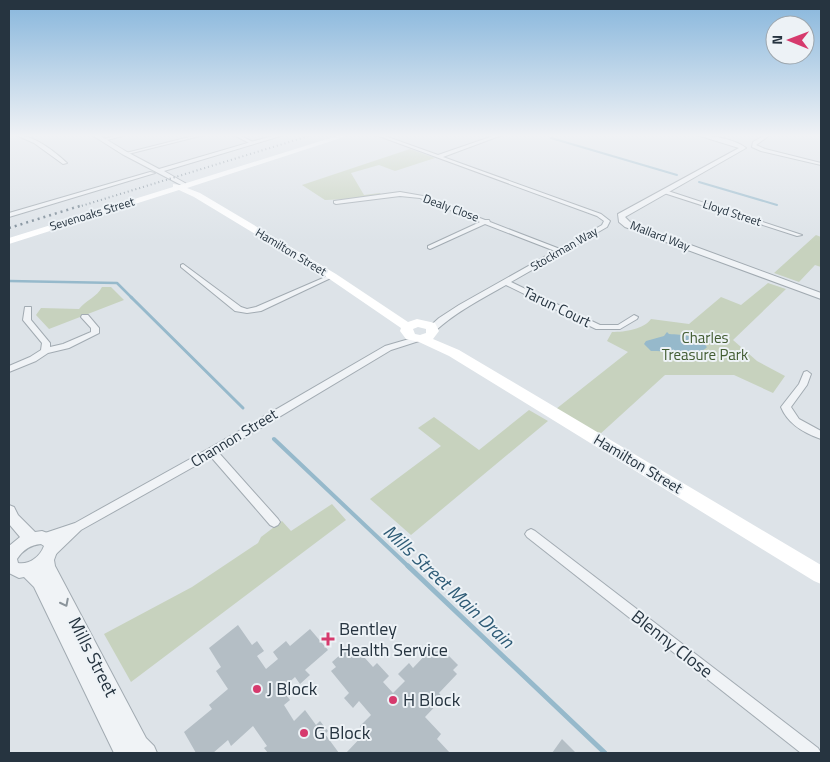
<svg xmlns="http://www.w3.org/2000/svg" width="830" height="762" font-family="'Titillium Web',sans-serif">
  <style>
    .green { fill: #c7d2be }
    .water { fill: #96b9cb }
    .lines { fill: none; stroke-linecap: round; stroke-linejoin: round }
    .stream-far4 { stroke: #96b9cb; stroke-width: 2 }
    .stream-far3 { stroke: #96b9cb; stroke-width: 2.5 }
    .stream-far2 { stroke: #96b9cb; stroke-width: 3 }
    .stream-far1 { stroke: #96b9cb; stroke-width: 4 }
    .stream { stroke: #96b9cb; stroke-width: 5 }
    .building { fill: #b4bec5 }
    .minor-casing { stroke: #a2abb2; stroke-width: 2 }
    .tertiary-casing { stroke: #a2abb2; stroke-width: 2 }
    .minor { fill: #f0f3f6; fill-rule: evenodd }
    .tertiary { fill: #f0f3f6; fill-rule: evenodd }
    .secondary { fill: #fff; fill-rule: evenodd }
    .rail-far1 { stroke: #768692; stroke-width: 2; stroke-dasharray: 1 3; stroke-linecap: butt }
    .rail { stroke: #768692; stroke-width: 2.5; stroke-dasharray: 2 4; stroke-linecap: butt }
    .oneway { stroke: #8b949b }
    .poi-dot { fill: #d63a6d; stroke: #edf2f6; stroke-width: 2 }
    .labels { text-anchor: middle; stroke-width: 4; stroke-linejoin: round; paint-order: stroke }
    .far-street-label { font-size: 12px; fill: #263440; stroke: #edf2f6 }
    .street-label { font-size: 15px; fill: #263440; stroke: #edf2f6 }
    .park-label { font-size: 15px; fill: #425c32; stroke: #edf2f6 }
    .near-poi-label { font-size: 18px; fill: #263440; stroke: #edf2f6; text-anchor: start }
    .near-street-label { font-size: 18px; fill: #263440; stroke: #edf2f6 }
    .near-water-label { font-size: 19px; font-style: italic; fill: #2e5b76; stroke: #edf2f6 }
  </style>
  <rect width="100%" height="100%" fill="#dde3e8"/>
  <!-- green -->
  <g class="green">
    <polygon points="410,149 435,158 395,171 379,165 351,173 364,195 380,193 381,195 349,199 325,200 302,185"/>
    <polygon points="816,235 821,237 821,267 815,265 799,282 774,273"/>
    <path d="M768 283 786 289 733 340 757 361 785 376 773 393 734 375H665L599 435 556 409 628 352 607 341 612 332C625 332 644 329 651 319L689 324 721 297 741 305Z"/>
    <path d="M102 287H111L124 300 49 329 36 315 41 308 79 309C86 300 97 297 102 287Z"/>
    <polygon points="529,410 548,421 411,535 370,499 441,446 418,428 434,417 479,450"/>
    <polygon points="332,504 346,520 131,682 104,634 192,587 258,543 261,537 282,521 291,531"/>
  </g>
  <!-- water -->
  <path class="water" d="M667 332 669 334C683 335 698 335 707 347 697 359 665 350 651 351L644 344 646 341 664 336Z"/>
  <g class="lines">
    <!-- stream-far4 -->
    <g class="stream-far4">
      <polyline points="551,138 677,175"/>
      <polyline points="699,182 777,205"/>
    </g>
    <!-- stream-far3 -->
    <polyline class="stream-far3" points="9,281 117,283 132,298"/>
    <!-- stream-far2 -->
    <polyline class="stream-far2" points="131,297 243,408"/>
    <!-- stream-far1 -->
    <polyline class="stream-far1" points="274,439 410,568"/>
    <!-- stream -->
    <polyline class="stream" points="408,566 605,753"/>
  </g>
  <!-- building -->
  <g class="building">
    <polygon points="238,625 252,645 257,641 264,651 257,656 266,669 278,659 273,652 286,641 290,646 310,629 328,650 305,670 310,675 300,684 295,677 282,689 290,700 284,705 294,721 305,710 316,725 320,721 328,731 325,734 339,753 268,753 264,748 267,746 253,726 231,746 228,740 213,753 196,753 184,732 212,709 209,705 228,689 216,671 221,667 209,648"/>
    <polygon points="349,647 353,651 356,648 373,667 377,663 389,676 383,682 393,693 405,681 398,674 409,663 413,668 432,648 436,652 441,648 458,665 453,670 457,674 439,693 443,698 425,717 441,734 437,739 450,753 346,753 365,733 360,726 371,715 359,701 353,708 344,698 349,693 331,671 336,667 332,662"/>
    <polygon points="562,739 576,753 552,753"/>
  </g>
  <g class="lines">
    <defs>
      <g id="minor">
        <path d="M16 135C34 135 54 151 67 163L63 164 34 143Z"/>
        <polygon points="119,135 126,135 103,141 101,140"/>
        <polygon points="197,135 204,135 128,154 126,153"/>
        <polygon points="234,135 239,135 255,143 251,144"/>
        <path d="M376 135H382L438 155 496 135H502L443 157 601 214 610 221 607 227 511 282 600 325H618L634 315 638 317 637 319 620 329H596L506 285C481 299 456 312 435 331H429L428 329 429 327 439 318 459 305 555 251 485 224 430 249 428 248V246L480 222 420 198 400 196 336 204 334 203V201L400 192 423 196 485 220H489L490 222 560 249 602 225 604 221 597 216Z"/>
        <polygon points="765,135 770,135 756,145 765,149 821,163 821,165 761,151 752,147 753,142"/>
        <polygon points="664,191 668,191 802,235 797,236 664,193"/>
        <polygon points="183,264 241,307 247,309 256,307 330,275 334,275 335,276 261,311 247,313 235,311 181,267 181,265"/>
        <polygon points="25,307 31,307 31,320 50,343 50,347 63,344 91,332 91,328 81,317 82,315 88,315 99,328 99,333 69,348 48,353 36,361 9,372 9,366 30,357 41,350 42,343 23,320"/>
        <polygon points="416,337 420,339 419,341 391,350 219,453 278,519 280,522 278,525 274,527 270,525 211,457 81,530 54,556 50,557 46,556 44,552 46,548 56,539 46,543 42,542 40,538 42,534 75,523 208,449 385,346"/>
        <path d="M807 371 811 374 807 385 791 407 799 419 821 431V439C804 433 788 424 781 407L799 384 804 372Z"/>
        <polygon points="531,529 535,531 818,748 821,753 801,753 527,537 525,534 527,531"/>
      </g>
      <g id="tertiary">
        <polygon points="92,135 99,135 127,152 159,169 275,135 284,135 164,171 185,183 186,184 183,186 122,154"/>
        <path d="M697 135C711 135 735 139 746 148L625 217 631 223 821 293V299L625 227 619 222 618 214 739 148Z"/>
        <polygon points="150,172 155,173 9,217 9,213"/>
        <path d="M9 505 14 507 18 515 35 532 42 531 55 536 59 546 54 560 55 566 146 738 154 746 157 753H114L34 587 24 577 19 578 9 573V546L20 537 9 524ZM41 544 44 546C40 557 29 565 18 563L17 559C23 550 30 545 41 544Z"/>
      </g>
    </defs>
    <!-- minor casing -->
    <use href="#minor" class="minor-casing"/>
    <!-- tertiary casing -->
    <use href="#tertiary" class="tertiary-casing"/>
    <!-- minor -->
    <use href="#minor" class="minor"/>
    <!-- tertiary -->
    <use href="#tertiary" class="tertiary"/>
    <!-- secondary -->
    <path class="secondary" d="M340 135H350L187 188 200 193 336 274 408 322 417 319 435 323 439 331 433 339 459 350 821 565V584L814 581 449 356 419 342 406 339 400 331 401 328 328 278 194 197 179 190 9 244V238L173 187V184L180 185ZM418 327 426 329V333L420 335 415 334 413 329Z"/>
    <!-- rail-far1 -->
    <polyline class="rail-far1" points="78,207 312,135"/>
    <!-- rail -->
    <polyline class="rail" points="9,228 83,205"/>
  </g>
  <!-- one-way arrows -->
  <defs><path id="oneway-chevron" d="M-2-3.5L2.5 0L-2 3.5" fill="none" stroke-width="1.6" stroke-linecap="round" stroke-linejoin="round" transform="scale(1.25)"/></defs>
  <use class="oneway" href="#oneway-chevron" transform="translate(65 603) rotate(63)"/>
  <!-- sky -->
  <linearGradient id="sky" x2="0" y2="1"><stop stop-color="#87b6dc"/><stop offset="0.56" stop-color="#f0f2f5"/><stop offset="1" stop-color="#f0f2f5" stop-opacity="0"/></linearGradient>
  <rect width="830" height="242" fill="url(#sky)"/>
  <!-- markers -->
  <g class="poi-dot">
    <path d="M325.5 631.5h5v5h5v5h-5v5h-5v-5h-5v-5h5z"/>
    <circle cx="257" cy="689" r="5"/>
    <circle cx="393" cy="700" r="5"/>
    <circle cx="304" cy="733" r="5"/>
  </g>
  <g class="labels">
    <!-- far-street labels -->
    <g class="far-street-label">
      <text transform="translate(451 208) rotate(20)" y="4">Dealy Close</text>
      <text transform="translate(732 213) rotate(18)" y="4">Lloyd Street</text>
      <text transform="translate(92 214) rotate(-17)" y="4">Sevenoaks Street</text>
      <text transform="translate(660 236) rotate(21)" y="4">Mallard Way</text>
      <text transform="translate(564 249) rotate(-30)" y="4">Stockman Way</text>
      <text transform="translate(291 252) rotate(31)" y="4">Hamilton Street</text>
    </g>
    <!-- street labels -->
    <g class="street-label">
      <text transform="translate(557 307) rotate(26)" y="5">Tarun Court</text>
      <text transform="translate(234 438) rotate(-31)" y="5">Channon Street</text>
      <text transform="translate(638 464) rotate(31)" y="5">Hamilton Street</text>
    </g>
    <!-- park labels -->
    <g class="park-label">
      <text x="705" y="343">Charles<tspan x="705" dy="17">Treasure Park</tspan></text>
    </g>
    <!-- near-poi labels -->
    <g class="near-poi-label">
      <text x="339" y="635">Bentley<tspan x="339" dy="21">Health Service</tspan></text>
      <text x="267" y="695">J Block</text>
      <text x="403" y="706">H Block</text>
      <text x="314" y="739">G Block</text>
    </g>
    <!-- near-street labels -->
    <g class="near-street-label">
      <text transform="translate(672 644) rotate(38)" y="6">Blenny Close</text>
      <text transform="translate(93 657) rotate(63)" y="6">Mills Street</text>
    </g>
    <!-- near-water labels -->
    <g class="near-water-label">
      <text transform="translate(449 586) rotate(43)" y="7">Mills Street Main Drain</text>
    </g>
  </g>
  <!-- border -->
  <rect width="830" height="762" fill="none" stroke="#263440" stroke-width="20"/>
  <!-- north arrow -->
  <g transform="translate(790 40) rotate(271)"><circle r="24" fill="#edf2f6" stroke="#9da6ad"/>
  <path d="M0-4L9 19L0 12L-9 19Z" fill="#d63a6d"/>
  <text y="-8" font-size="14" font-weight="bold" text-anchor="middle" fill="#263440">N</text>
  </g>
</svg>
